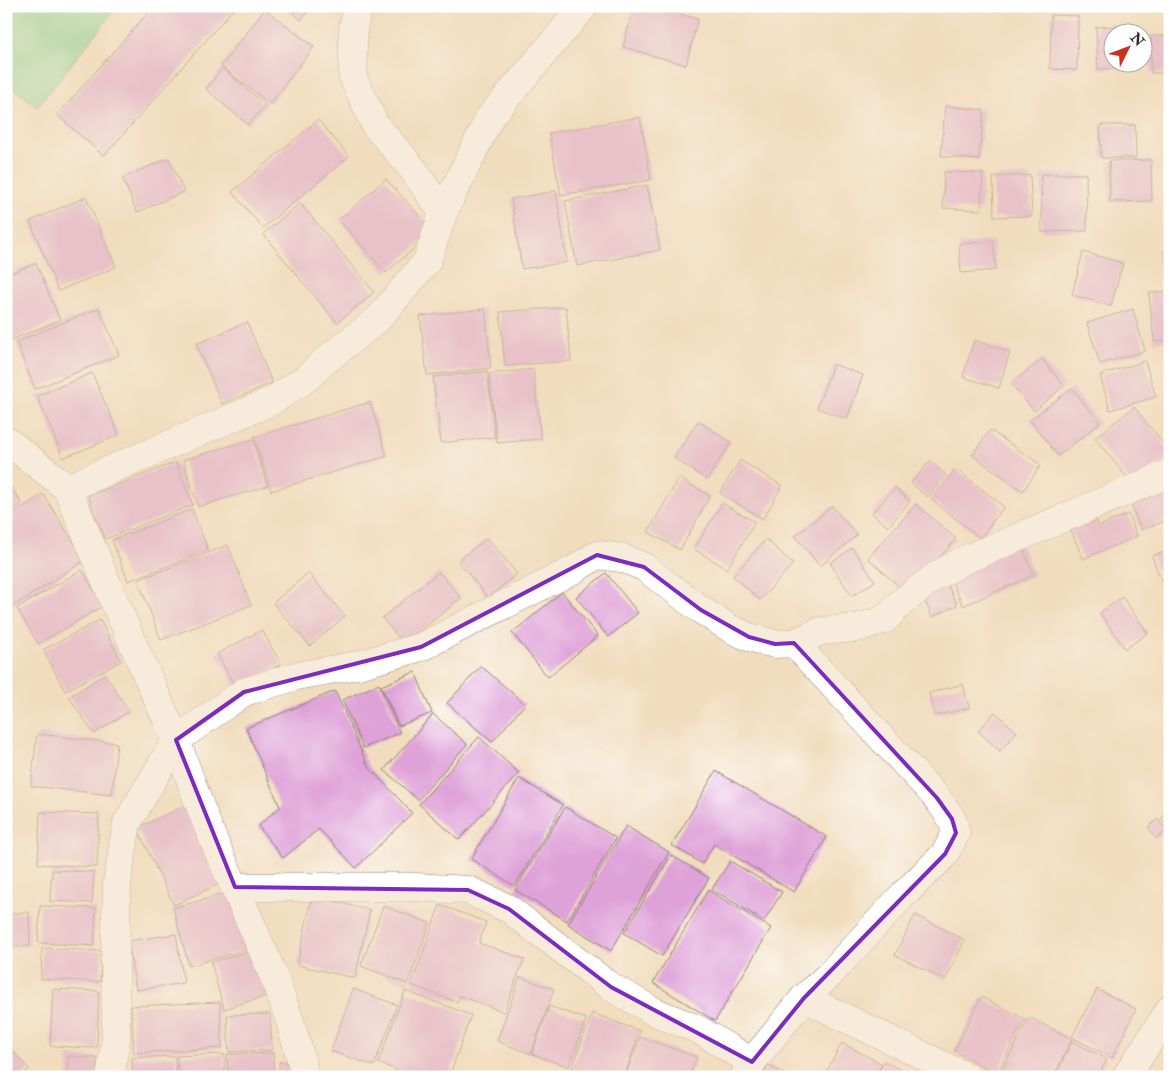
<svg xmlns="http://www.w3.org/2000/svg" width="1176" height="1083" font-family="'IM FELL Double Pica',serif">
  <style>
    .green { fill: #80d598; stroke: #568062 }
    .building { fill: #dfa2d8 }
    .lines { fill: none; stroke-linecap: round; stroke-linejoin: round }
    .minor-casing { stroke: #8e8474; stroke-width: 29 }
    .minor { stroke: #fff; stroke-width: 28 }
    .marked { fill: none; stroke: #7b2cbf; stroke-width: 4; stroke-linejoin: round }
  </style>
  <rect width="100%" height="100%" fill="#fff"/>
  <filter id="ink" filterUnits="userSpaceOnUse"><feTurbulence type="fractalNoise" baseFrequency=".02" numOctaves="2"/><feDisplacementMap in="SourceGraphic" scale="10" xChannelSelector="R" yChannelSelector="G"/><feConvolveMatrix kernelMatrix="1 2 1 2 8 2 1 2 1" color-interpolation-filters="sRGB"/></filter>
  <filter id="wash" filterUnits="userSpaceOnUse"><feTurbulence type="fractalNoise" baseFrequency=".0096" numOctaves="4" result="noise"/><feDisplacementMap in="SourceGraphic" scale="20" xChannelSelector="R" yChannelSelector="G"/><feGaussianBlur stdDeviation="1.12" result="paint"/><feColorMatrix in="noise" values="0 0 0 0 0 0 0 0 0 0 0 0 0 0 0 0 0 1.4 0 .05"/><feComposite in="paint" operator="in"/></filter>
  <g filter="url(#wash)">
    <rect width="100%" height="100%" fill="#f1ddbe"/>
    <!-- green -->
    <polygon class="green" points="8,6 118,6 37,107 6,82 6,8"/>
    <g id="blocks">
      <!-- building -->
      <g class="building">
        <polygon points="154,6 236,6 104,156 57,115"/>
        <polygon points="286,6 314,6 301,20"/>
        <polygon points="634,6 652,6 698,19 686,65 623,47"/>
        <polygon points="265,9 314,47 270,104 221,66"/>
        <polygon points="1051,15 1078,16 1077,70 1050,69"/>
        <polygon points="1132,25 1133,32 1114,32 1114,62 1134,62 1134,68 1098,69 1096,27"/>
        <rect x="1151" y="36" width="19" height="37"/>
        <polygon points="222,68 266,105 248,125 206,89"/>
        <polygon points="945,106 984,110 979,160 941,156"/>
        <polygon points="640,117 651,180 561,195 549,133"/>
        <polygon points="318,120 349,156 263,228 232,192"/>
        <polygon points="1100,125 1135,125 1136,158 1101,158"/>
        <polygon points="169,158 184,192 137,212 122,178"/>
        <polygon points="1151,160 1152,201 1110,202 1109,161"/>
        <polygon points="1166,165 1170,165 1170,189 1169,189"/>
        <polygon points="944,172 983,173 981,210 943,208"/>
        <polygon points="1041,174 1086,174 1087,231 1042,232"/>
        <polygon points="1030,175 1032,216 994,217 993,177"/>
        <polygon points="386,179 433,231 386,273 339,220"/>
        <polygon points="647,185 660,250 577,266 565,201"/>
        <polygon points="556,191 567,262 522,269 511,199"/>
        <polygon points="86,197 116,267 58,291 30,221"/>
        <polygon points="300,203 374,292 337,323 263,234"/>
        <polygon points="993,241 996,270 961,273 959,244"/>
        <polygon points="1170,250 1170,279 1169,279 1164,251"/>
        <polygon points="1083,252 1123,263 1111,306 1072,295"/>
        <polygon points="36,263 60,320 6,342 6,275"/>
        <polygon points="1170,291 1170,340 1154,342 1149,293"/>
        <polygon points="566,307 571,361 505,366 500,312"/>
        <polygon points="99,308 119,355 35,389 16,342"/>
        <polygon points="485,309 491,368 427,375 420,316"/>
        <polygon points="1133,309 1145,351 1100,364 1087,323"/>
        <polygon points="247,322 272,383 222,404 196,344"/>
        <polygon points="974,340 1010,352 999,388 963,377"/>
        <polygon points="1042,359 1064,386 1034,411 1011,384"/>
        <polygon points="1145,361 1156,397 1110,410 1100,375"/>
        <polygon points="833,364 863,375 847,419 817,408"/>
        <polygon points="533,369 541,439 497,443 489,374"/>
        <polygon points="487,371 495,437 441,443 433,377"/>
        <polygon points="92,373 119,435 63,458 37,396"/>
        <polygon points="1072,388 1100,423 1058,456 1030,420"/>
        <polygon points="370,402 387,456 271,491 254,437"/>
        <polygon points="1134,407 1170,452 1170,456 1133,485 1095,438"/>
        <polygon points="698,421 731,442 707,480 674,458"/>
        <polygon points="990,430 1041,465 1023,491 972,455"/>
        <polygon points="253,439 267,486 198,507 183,460"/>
        <polygon points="740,460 782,486 763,519 720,493"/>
        <polygon points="930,461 946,475 928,497 911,483"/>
        <polygon points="176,462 193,505 105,539 88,496"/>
        <polygon points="956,469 1004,507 980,538 931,499"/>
        <polygon points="679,478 710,496 680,550 648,532"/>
        <polygon points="6,479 22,504 6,515"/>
        <polygon points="1170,479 1170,519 1141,530 1127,495"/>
        <polygon points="895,488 910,501 888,527 872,513"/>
        <polygon points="43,494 85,560 6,611 6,518"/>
        <polygon points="722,503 755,522 727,569 694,549"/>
        <polygon points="916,504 956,539 907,594 868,558"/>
        <polygon points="832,506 857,535 820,566 795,536"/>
        <polygon points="192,509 208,550 128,581 112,540"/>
        <polygon points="1092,510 1099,526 1128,514 1137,536 1083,559 1067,521"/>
        <polygon points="487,538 517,574 488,598 458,561"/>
        <polygon points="766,539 793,564 760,600 733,576"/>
        <polygon points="1021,544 1034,575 963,606 949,575"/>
        <polygon points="228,545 251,605 161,640 138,580"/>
        <polygon points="852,548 875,581 852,596 830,563"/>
        <polygon points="1170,550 1170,597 1167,597 1152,556"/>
        <polygon points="82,570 103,606 38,644 17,608"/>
        <polygon points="439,572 461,598 404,644 382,618"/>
        <polygon points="308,573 345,616 310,646 273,603"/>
        <polygon points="606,573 638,613 608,637 576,597"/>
        <polygon points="944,578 957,605 932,617 920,589"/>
        <polygon points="562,592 598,636 548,677 512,633"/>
        <polygon points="1122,597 1148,633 1125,649 1100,613"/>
        <polygon points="100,620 121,661 65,691 43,650"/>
        <polygon points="262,630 281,664 236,688 217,654"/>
        <polygon points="481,666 525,704 492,742 447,703"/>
        <polygon points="415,672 432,713 399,726 381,686"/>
        <polygon points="105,674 129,711 94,734 69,697"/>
        <polygon points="379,684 400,733 363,748 342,700"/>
        <polygon points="963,684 969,708 935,716 929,693"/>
        <polygon points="335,691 368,766 412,813 356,868 319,829 283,858 258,826 280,807 246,728"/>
        <polygon points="995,712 1017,732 1000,751 978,731"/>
        <polygon points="433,714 467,744 418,800 384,770"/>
        <polygon points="37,734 117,743 112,795 31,786"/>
        <polygon points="479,737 519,773 459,840 419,804"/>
        <polygon points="716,771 827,837 794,892 714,844 702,864 672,845"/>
        <polygon points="519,778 563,805 515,886 471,859"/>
        <polygon points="187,805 223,882 174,905 137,828"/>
        <polygon points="565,807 616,838 567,921 515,890"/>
        <polygon points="1170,811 1170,831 1161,818"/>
        <polygon points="40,812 99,814 97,867 38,864"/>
        <polygon points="1158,819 1167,831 1156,839 1148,827"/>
        <polygon points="626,826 669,852 611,951 568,924"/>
        <polygon points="671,855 709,878 662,956 624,933"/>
        <polygon points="730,861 782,892 764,921 712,889"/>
        <polygon points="52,870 94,872 92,903 50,901"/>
        <polygon points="708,890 771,928 715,1021 653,983"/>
        <polygon points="234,891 250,948 189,966 173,908"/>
        <polygon points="312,896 370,910 355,978 297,965"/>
        <polygon points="440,905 486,922 479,943 524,959 504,1012 460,996 457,1002 411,985"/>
        <polygon points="40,906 96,908 94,946 38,943"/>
        <polygon points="383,906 430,923 408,984 361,966"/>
        <polygon points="29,912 30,946 6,947 6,914"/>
        <polygon points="915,915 965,940 945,980 895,955"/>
        <polygon points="176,934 184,983 136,990 128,941"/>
        <polygon points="42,948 102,951 100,982 41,979"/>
        <polygon points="257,949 270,995 224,1009 211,962"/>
        <polygon points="520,977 554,989 531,1054 497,1041"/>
        <polygon points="53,989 99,991 97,1048 50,1046"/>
        <polygon points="353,989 397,1005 374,1066 331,1051"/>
        <polygon points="1097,989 1136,1009 1112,1058 1072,1037"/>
        <polygon points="405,991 471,1015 449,1077 415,1077 378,1063"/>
        <polygon points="981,997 1025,1019 997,1074 954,1051"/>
        <polygon points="220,1002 222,1048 134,1053 131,1006"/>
        <polygon points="549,1006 586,1019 569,1067 532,1054"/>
        <polygon points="592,1013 640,1031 624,1077 569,1077"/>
        <polygon points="270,1014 272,1050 229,1052 227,1015"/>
        <polygon points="1029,1017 1072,1039 1053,1077 999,1077"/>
        <polygon points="640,1037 697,1057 689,1077 625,1077"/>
        <polygon points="1072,1041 1107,1059 1098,1077 1055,1077"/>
        <polygon points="842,1043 882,1064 875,1077 824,1077"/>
        <polygon points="6,1044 29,1069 21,1077 6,1077"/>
        <polygon points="273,1053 274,1077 228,1077 227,1054"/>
        <polygon points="224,1054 225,1077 178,1077 177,1056"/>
        <polygon points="68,1056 97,1058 96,1077 68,1077"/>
        <polygon points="175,1056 176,1077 133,1077 132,1058"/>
        <polygon points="884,1061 910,1075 909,1077 876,1077"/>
        <polygon points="279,1062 298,1062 299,1077 279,1077"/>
        <polygon points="768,1065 790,1077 762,1077"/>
      </g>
    </g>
  </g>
  <g filter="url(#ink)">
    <use href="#blocks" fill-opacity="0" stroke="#8e8474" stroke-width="1"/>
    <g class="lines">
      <defs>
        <g id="minor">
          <polyline points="443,213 490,117 584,6"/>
          <polyline points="6,440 67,488 118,610 176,740 127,823 117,883 115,961 116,1039 110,1077"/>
          <polyline points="67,488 272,401 304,380 325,361 378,319 427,261 443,213 412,168 375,125 353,77 353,28 358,6"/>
          <polyline points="235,887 415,887 468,890 509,909 611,987 653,1011 699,1030 752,1062"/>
          <polyline points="804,998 967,1077"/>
          <path d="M305 1077C288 996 249 921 216 846 201 812 189 775 176 740L244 692 296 676 358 665 421 647 575 569 597 555 622 558 644 567 701 610 731 629 749 637 775 644 794 643 821 631 856 628 884 620 903 601 936 576 962 561 1170 473"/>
          <polyline points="744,1077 752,1062 804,998 828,976 904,894 945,854 956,833 952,819 937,798 794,643"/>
          <polyline points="1126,1077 1170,1009"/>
        </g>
      </defs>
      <!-- minor casing -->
      <use href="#minor" class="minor-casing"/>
      <!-- minor -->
      <use href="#minor" class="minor"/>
    </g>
  </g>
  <!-- marked area -->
  <path d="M0 0H1176V1083H0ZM597 555 644 567 701 610 749 637 775 644 794 643 937 798 952 819 956 833 945 854 804 998 752 1062 611 987 509 909 468 890 235 887 176 740 244 692 421 647Z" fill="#f1ddbe" fill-opacity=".55" fill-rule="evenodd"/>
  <path class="marked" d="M597 555 644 567 701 610 749 637 775 644 794 643 937 798 952 819 956 833 945 854 804 998 752 1062 611 987 509 909 468 890 235 887 176 740 244 692 421 647Z"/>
  <!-- margin -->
  <rect width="1176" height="1083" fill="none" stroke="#fff" stroke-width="25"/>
  <!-- north arrow -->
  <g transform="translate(1128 48) rotate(48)"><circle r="24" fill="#ffffff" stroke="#aaaaaa"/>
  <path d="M0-4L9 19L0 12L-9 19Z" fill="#c8321e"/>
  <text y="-8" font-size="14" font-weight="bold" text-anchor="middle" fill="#2b2b2b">N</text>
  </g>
</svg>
